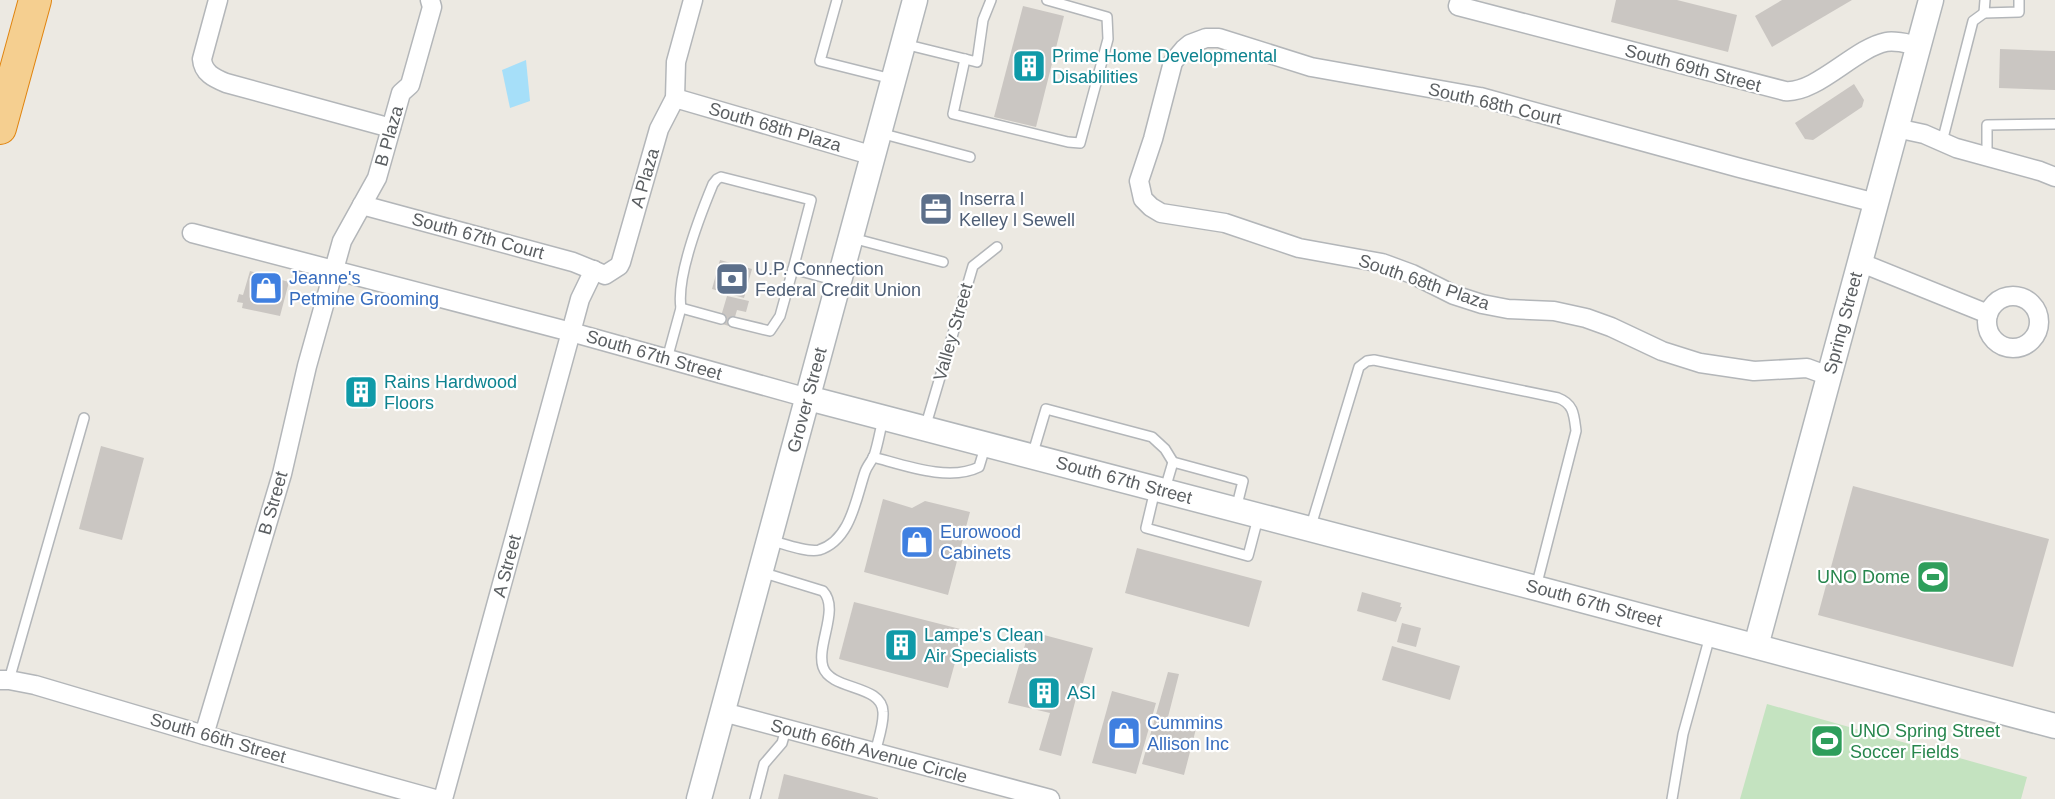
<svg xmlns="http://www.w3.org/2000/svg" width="2055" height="799" font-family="Arial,sans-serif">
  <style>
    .green { fill: #c4e3c0 }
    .water { fill: #a6dff9 }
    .building { fill: #cac6c2 }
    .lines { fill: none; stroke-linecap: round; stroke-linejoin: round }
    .lane-casing { stroke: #b3b6b9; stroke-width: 12 }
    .street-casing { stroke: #b3b6b9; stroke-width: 21 }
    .secondary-casing { stroke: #b2b6b9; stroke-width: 27 }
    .highway-casing { stroke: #e0840f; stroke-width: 34 }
    .lane { stroke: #fff; stroke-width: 9 }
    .street { stroke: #fff; stroke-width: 18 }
    .secondary { stroke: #fff; stroke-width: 24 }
    .highway { stroke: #f5cf90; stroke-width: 32 }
    .labels { text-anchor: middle; stroke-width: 4.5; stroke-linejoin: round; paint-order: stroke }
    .culture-label { font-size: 18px; fill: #0d838f; stroke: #fff; text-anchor: start }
    .street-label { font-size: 18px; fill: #5b5f62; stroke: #fff }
    .service-label { font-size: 18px; fill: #4e5e75; stroke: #fff; text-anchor: start }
    .shop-label { font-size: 18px; fill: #366cbe; stroke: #fff; text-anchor: start }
    .leisure-label { font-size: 18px; fill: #27864d; stroke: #fff; text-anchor: end }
  </style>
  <rect width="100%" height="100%" fill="#ece9e2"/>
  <!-- green -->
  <polygon class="green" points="1767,704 2027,777 2021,799 1740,799"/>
  <!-- water -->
  <polygon class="water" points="526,60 530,101 510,108 502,70"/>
  <!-- building -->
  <g class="building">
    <polygon points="1616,0 1677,0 1737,15 1728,52 1611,22"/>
    <polygon points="1782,0 1852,0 1772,47 1755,16"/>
    <polygon points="1023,6 1064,16 1036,127 994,117"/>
    <polygon points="2000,49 2055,51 2055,90 1999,88"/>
    <polygon points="1854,84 1864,100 1862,107 1813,140 1805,139 1795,123"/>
    <polygon points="720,260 752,269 744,298 712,289"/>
    <polygon points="250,271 289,282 280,316 242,308 243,303 237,302 239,294 243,295"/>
    <polygon points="727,296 749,301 746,312 737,310 732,327 719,323"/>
    <polygon points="355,375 374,380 367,409 348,404"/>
    <polygon points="101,446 144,458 122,540 79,529"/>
    <polygon points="1853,486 2049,539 2013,667 1818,615"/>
    <polygon points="883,499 912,508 925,501 970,512 948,595 864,572"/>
    <polygon points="1137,548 1262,581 1249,627 1125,593"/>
    <polygon points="1362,592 1401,603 1400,607 1402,607 1396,622 1357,611"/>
    <polygon points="854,602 964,630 948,688 839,659"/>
    <polygon points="1402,623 1421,628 1416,647 1397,642"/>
    <polygon points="1029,631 1093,648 1083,683 1080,683 1061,756 1039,750 1050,713 1008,703"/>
    <polygon points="1392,646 1460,666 1450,700 1382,680"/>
    <polygon points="1168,672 1179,674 1168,717 1197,725 1184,775 1142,764"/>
    <polygon points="1112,691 1156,703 1136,774 1092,763"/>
    <polygon points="784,774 878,798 878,799 778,799"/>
  </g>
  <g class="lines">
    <defs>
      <g id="lane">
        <polyline points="837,0 820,61 892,79"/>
        <polyline points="1985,0 1984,13 2019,12 2019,0"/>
        <polyline points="904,44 977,62 983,20 991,0"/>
        <polyline points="965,59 953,114 1068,142 1080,143 1108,39 1107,17 1047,0"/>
        <polyline points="880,133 970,157"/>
        <polyline points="1942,142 1973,21 1984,13"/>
        <polyline points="1987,156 1987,125 2055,124"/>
        <polyline points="852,238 943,262"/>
        <path d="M681 308C676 277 701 213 713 184L717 179 721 177 811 200 793 269"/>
        <polyline points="733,322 770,331 780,316 793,269 837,281"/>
        <polyline points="667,359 681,308 721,319"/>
        <polyline points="925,428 973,266 997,247"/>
        <polyline points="1032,456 1046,409 1152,437 1165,449 1173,462"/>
        <path d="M873 457C904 465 949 482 979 467L986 444"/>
        <polyline points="1165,489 1173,462 1243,481 1236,509"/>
        <polyline points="1155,490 1146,528 1248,556 1258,518"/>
        <path d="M1310 529 1359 367 1367 361 1374 360 1558 398C1574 404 1574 415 1576 431L1536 587"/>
        <path d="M769 540C782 543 807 553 819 550 851 540 856 498 865 472 867 466 871 462 874 456 878 444 880 431 883 419"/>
        <path d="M761 572 823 591C840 609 816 645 823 667 831 691 882 684 883 712 884 724 878 740 875 753"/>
        <polyline points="9,680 84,418"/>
        <polyline points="755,799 764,764 782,743 786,729"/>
        <polyline points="1672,799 1683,734 1710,636"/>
      </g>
      <g id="street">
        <path d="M218 0 202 59C203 73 214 78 226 83L391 128"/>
        <path d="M1460 0 1458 6 1785 91C1816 94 1855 48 1886 42 1897 40 1908 44 1919 46"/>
        <polyline points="675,98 874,156"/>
        <polyline points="1896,128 1924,134 1956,148 2040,171 2055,177"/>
        <polyline points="362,205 573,262 605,275 619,266 621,262 659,129 675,98 676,62 693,0"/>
        <polyline points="192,233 571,332 808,398"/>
        <polyline points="1859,262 1988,314"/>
        <circle cx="2013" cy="322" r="26"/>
        <polyline points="1829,376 1807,368 1754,371 1700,363 1662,351 1611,327 1586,318 1554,311 1508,309 1482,304 1454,295 1412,274 1382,263 1299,248 1225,223 1161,213 1151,207 1143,199 1139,181 1153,139 1173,62 1184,49 1190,44 1206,38 1219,38 1311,67 1480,97 1740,168 1876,203"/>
        <polyline points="0,680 9,680 35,685 204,735 435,799"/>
        <polyline points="723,712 1050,799"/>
        <polyline points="204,735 282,474 307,366 342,241 377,178 401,93 410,85 432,7 430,0"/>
        <polyline points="443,799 571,332 580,299 594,270"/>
      </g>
      <g id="secondary">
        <polyline points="808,398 1536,588 2055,726"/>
        <polyline points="1756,646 1931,0"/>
        <polyline points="699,799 915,0"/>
      </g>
      <polyline id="highway" points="0,128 35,0"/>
    </defs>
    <!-- lane casing -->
    <use href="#lane" class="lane-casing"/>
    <!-- street casing -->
    <use href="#street" class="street-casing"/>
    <!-- secondary casing -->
    <use href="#secondary" class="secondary-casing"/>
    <!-- highway casing -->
    <use href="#highway" class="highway-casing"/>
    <!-- lane -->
    <use href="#lane" class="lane"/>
    <!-- street -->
    <use href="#street" class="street"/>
    <!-- secondary -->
    <use href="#secondary" class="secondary"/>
    <!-- highway -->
    <use href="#highway" class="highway"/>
  </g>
  <!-- icons -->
  <defs>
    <symbol id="building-square" viewBox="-11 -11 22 22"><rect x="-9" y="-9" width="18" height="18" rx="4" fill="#0f9aa8" stroke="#fff"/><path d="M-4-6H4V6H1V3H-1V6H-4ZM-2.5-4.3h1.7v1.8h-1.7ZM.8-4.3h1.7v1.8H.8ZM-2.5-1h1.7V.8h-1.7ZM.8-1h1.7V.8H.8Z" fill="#fff"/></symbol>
    <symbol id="office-square" viewBox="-11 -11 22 22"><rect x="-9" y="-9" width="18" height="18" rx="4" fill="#5c6f8a" stroke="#fff"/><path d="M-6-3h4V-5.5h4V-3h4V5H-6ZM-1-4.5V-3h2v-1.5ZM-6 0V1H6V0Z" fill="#fff"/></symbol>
    <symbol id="bank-square" viewBox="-11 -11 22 22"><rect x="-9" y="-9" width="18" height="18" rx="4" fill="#5c6f8a" stroke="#fff"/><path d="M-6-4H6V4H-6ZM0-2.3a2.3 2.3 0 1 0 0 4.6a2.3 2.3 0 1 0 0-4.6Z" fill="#fff"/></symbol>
    <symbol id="shop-square" viewBox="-11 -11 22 22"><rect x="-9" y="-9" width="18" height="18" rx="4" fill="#3f7fe0" stroke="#fff"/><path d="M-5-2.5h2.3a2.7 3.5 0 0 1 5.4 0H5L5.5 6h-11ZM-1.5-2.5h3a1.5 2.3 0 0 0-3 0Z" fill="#fff"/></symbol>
    <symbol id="stadium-square" viewBox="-11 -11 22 22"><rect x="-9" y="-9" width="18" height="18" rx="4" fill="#2e9e5b" stroke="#fff"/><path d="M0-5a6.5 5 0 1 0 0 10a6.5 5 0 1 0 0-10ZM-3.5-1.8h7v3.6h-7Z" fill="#fff"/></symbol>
  </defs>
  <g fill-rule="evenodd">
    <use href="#building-square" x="1010" y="47" width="38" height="38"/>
    <use href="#office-square" x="917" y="190" width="38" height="38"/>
    <use href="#bank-square" x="713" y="260" width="38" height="38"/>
    <use href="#shop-square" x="247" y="269" width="38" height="38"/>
    <use href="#building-square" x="342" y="373" width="38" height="38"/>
    <use href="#shop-square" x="898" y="523" width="38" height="38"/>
    <use href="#stadium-square" x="1914" y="558" width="38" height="38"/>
    <use href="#building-square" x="882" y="626" width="38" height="38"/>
    <use href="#building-square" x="1025" y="674" width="38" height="38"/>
    <use href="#shop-square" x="1105" y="714" width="38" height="38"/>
    <use href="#stadium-square" x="1808" y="722" width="38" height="38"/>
  </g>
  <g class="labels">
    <!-- culture labels -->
    <g class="culture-label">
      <text x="1052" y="62">Prime Home Developmental<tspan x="1052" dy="21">Disabilities</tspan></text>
      <text x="384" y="388">Rains Hardwood<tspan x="384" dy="21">Floors</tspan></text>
      <text x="924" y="641">Lampe's Clean<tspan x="924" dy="21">Air Specialists</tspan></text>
      <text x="1067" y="699">ASI</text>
    </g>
    <!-- street labels -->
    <g class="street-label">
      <text transform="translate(1693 68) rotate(15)" y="6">South 69th Street</text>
      <text transform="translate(1495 104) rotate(13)" y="6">South 68th Court</text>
      <text transform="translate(775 127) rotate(16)" y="6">South 68th Plaza</text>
      <text transform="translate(389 136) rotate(-74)" y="6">B Plaza</text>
      <text transform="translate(645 178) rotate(-74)" y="6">A Plaza</text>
      <text transform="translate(478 236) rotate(15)" y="6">South 67th Court</text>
      <text transform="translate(1424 282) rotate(19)" y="6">South 68th Plaza</text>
      <text transform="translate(1843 323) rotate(-75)" y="6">Spring Street</text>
      <text transform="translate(953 332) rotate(-74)" y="6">Valley Street</text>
      <text transform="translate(654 355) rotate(16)" y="6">South 67th Street</text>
      <text transform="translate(807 400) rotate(-75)" y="6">Grover Street</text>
      <text transform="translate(1124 480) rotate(15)" y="6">South 67th Street</text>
      <text transform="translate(273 503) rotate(-74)" y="6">B Street</text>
      <text transform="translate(507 566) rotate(-75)" y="6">A Street</text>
      <text transform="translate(1594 603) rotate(15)" y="6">South 67th Street</text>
      <text transform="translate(218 738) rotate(16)" y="6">South 66th Street</text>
      <text transform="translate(869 751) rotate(15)" y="6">South 66th Avenue Circle</text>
    </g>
    <!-- service labels -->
    <g class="service-label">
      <text x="959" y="205">Inserra l<tspan x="959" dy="21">Kelley l Sewell</tspan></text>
      <text x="755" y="275">U.P. Connection<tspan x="755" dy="21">Federal Credit Union</tspan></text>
    </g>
    <!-- shop labels -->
    <g class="shop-label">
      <text x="289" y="284">Jeanne's<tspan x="289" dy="21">Petmine Grooming</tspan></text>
      <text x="940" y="538">Eurowood<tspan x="940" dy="21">Cabinets</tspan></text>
      <text x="1147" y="729">Cummins<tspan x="1147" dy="21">Allison Inc</tspan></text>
    </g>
    <!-- leisure labels -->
    <g class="leisure-label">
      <text x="1910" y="583">UNO Dome</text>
      <text x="1850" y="737" text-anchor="start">UNO Spring Street<tspan x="1850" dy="21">Soccer Fields</tspan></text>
    </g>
  </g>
</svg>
